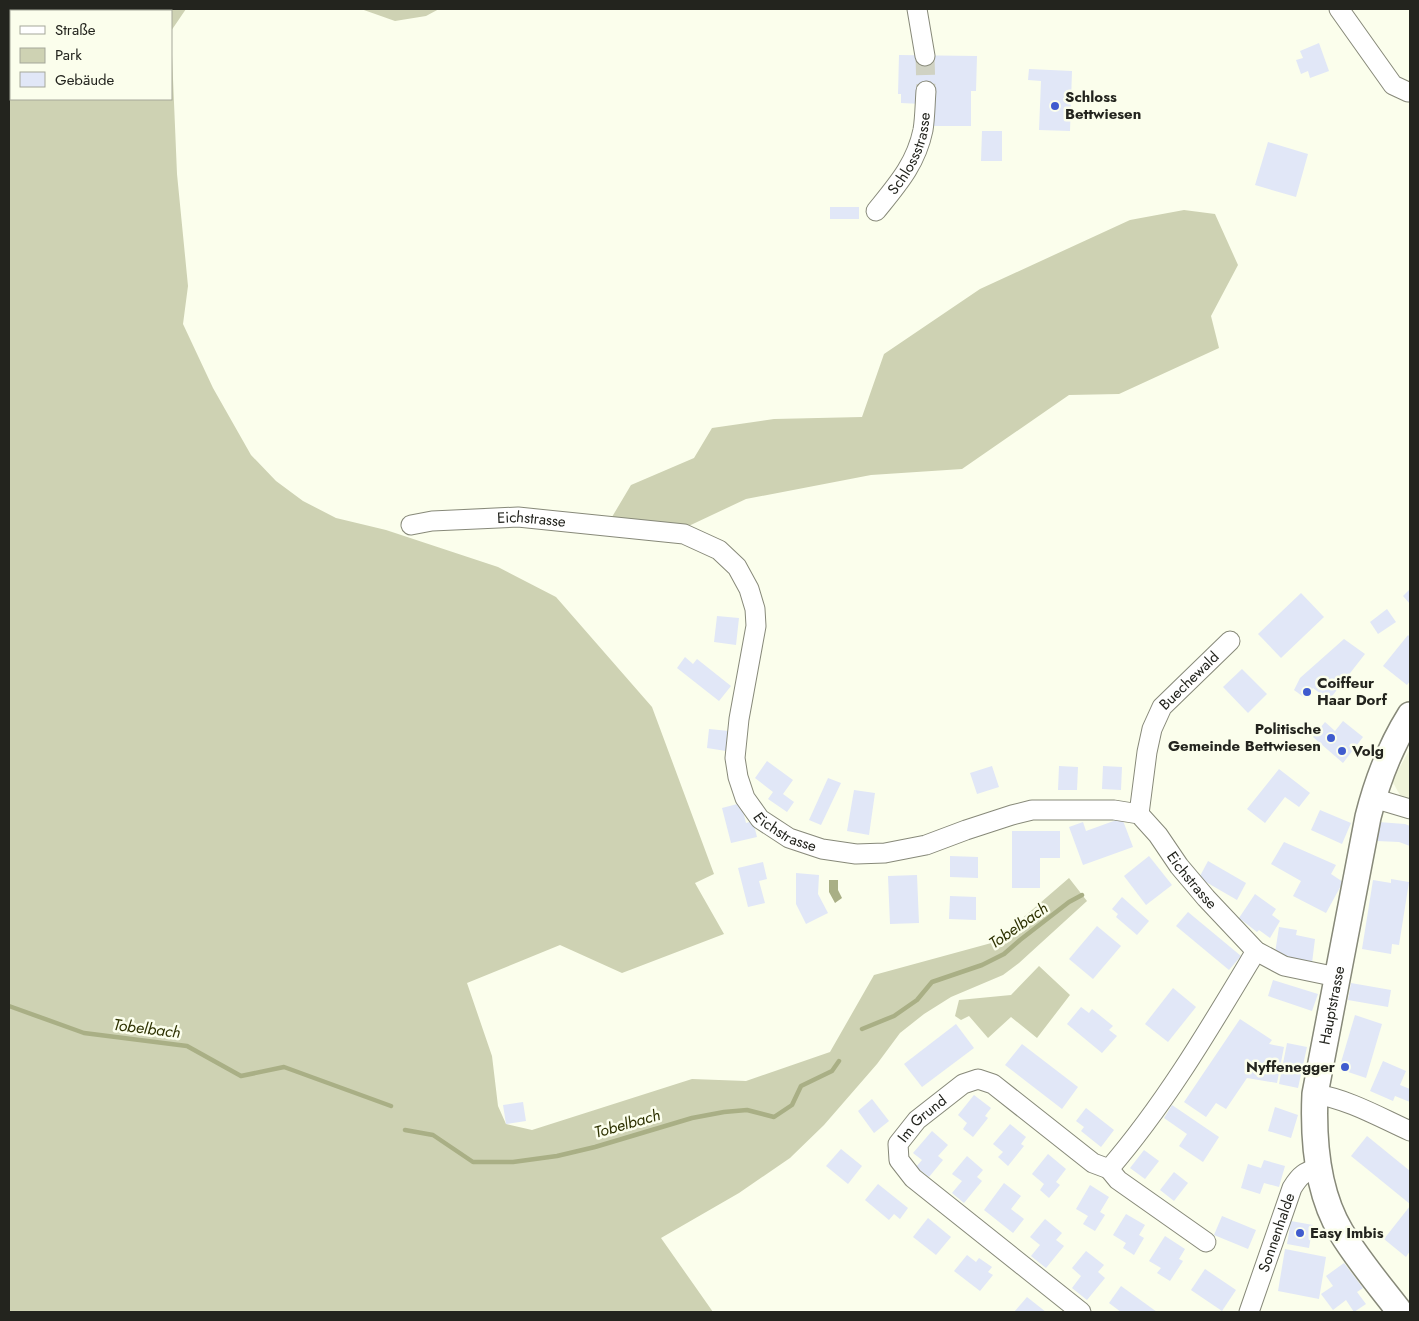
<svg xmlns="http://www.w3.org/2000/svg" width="1419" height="1321" font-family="Jost,sans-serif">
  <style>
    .built { fill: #eff3d9 }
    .green { fill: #ced2b3; fill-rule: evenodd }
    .water { fill: #a9af85 }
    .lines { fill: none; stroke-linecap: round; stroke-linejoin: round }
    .stream { stroke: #a9af85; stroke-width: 4.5 }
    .building { fill: #e1e7f7 }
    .minor-tunnel { stroke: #d0d2c3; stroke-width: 19; stroke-dasharray: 19 9; stroke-linecap: butt }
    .minor-casing { stroke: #878979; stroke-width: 21 }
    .major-casing { stroke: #878979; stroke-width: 28 }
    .minor { stroke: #fff; stroke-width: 19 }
    .major { stroke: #fff; stroke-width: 25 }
    .poi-dot { fill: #3f5bce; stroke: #fbfeec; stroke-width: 2 }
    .labels { text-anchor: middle; stroke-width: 5; stroke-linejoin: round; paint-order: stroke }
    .poi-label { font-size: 15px; font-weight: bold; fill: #23241e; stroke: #fbfeec; text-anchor: start }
    .street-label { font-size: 15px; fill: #23241e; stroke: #fbfeec }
    .water-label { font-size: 16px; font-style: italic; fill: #2d3100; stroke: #fbfeec }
  </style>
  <rect width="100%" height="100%" fill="#fbfeec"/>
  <!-- built -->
  <polygon class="built" points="1410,749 1410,798 1400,795 1392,781"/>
  <!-- green -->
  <g class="green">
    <path d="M9 9H186L171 31 177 174 188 286 183 324 213 388 251 455 276 481 303 501 336 518 386 530 498 567 556 597 652 707 714 874 695 883 724 934 622 973 560 945 467 983 492 1056 498 1106 506 1124 532 1130 692 1079 746 1081 830 1052 874 975 995 942 1069 878 1087 901 1019 963 1003 975 951 997 924 1014 900 1033 877 1064 824 1125 790 1158 739 1193 661 1238 713 1312H9ZM11 11H171V99H11Z"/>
    <polygon points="361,9 439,9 426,16 395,21"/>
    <polygon points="1184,210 1215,214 1238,265 1211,316 1219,348 1119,394 1069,395 962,469 871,475 746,499 678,531 609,522 631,485 694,458 712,428 774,419 862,417 884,354 980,289 1130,220"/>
    <polygon points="1039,966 1070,995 1037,1038 1011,1017 988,1038 969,1016 961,1020 955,1016 959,1000 1011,995"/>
  </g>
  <!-- water -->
  <polygon class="water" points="829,880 838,880 838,890 842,898 835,903 829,892"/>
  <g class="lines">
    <!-- stream -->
    <g class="stream">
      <polyline points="9,1006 84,1033 187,1046 241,1076 284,1067 391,1106"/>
      <polyline points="862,1029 894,1016 917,1000 932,982 982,965 1004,954 1020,940 1069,902 1082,895"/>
      <polyline points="405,1130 433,1135 473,1162 513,1162 557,1156 595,1147 692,1118 724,1112 747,1110 774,1117 792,1105 801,1086 832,1071 839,1061"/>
    </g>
  </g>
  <!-- building -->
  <g class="building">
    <polygon points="1319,43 1329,71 1310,78 1308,71 1301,74 1296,60 1303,58 1300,51"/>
    <polygon points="899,55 977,56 976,91 971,91 971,126 929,126 922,104 901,103 901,94 898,94"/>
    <polygon points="1029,69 1072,71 1070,131 1039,130 1041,81 1028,80"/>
    <polygon points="982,131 1002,131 1002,161 981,161"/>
    <polygon points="1268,142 1308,154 1296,197 1255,185"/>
    <rect x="830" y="207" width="29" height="12"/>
    <polygon points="1410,589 1410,604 1403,596"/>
    <polygon points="1301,593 1324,617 1281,658 1258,634"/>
    <polygon points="1387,609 1396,622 1378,634 1370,622"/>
    <polygon points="717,616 739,618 736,645 714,642"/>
    <polygon points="1408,635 1410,637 1410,681 1407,685 1383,666"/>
    <polygon points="1344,639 1365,654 1329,700 1313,688 1305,698 1294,690 1300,678"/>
    <polygon points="685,657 693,664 697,659 731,686 719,701 677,668"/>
    <polygon points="1242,669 1267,694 1248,713 1223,687"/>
    <polygon points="1343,721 1363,737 1343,763 1313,737 1325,722 1335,731"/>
    <polygon points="709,729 729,731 726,751 707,748"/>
    <polygon points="767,761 793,780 783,794 794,802 787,812 768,799 773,792 755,778"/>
    <polygon points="992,766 999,787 977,794 970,773"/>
    <polygon points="1059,766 1078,767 1077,790 1058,790"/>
    <polygon points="1103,766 1122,767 1121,790 1102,789"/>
    <polygon points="1279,769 1310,793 1299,807 1285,797 1265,823 1247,809"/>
    <polygon points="828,778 841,783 821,825 809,820"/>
    <polygon points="854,790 875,793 869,835 847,831"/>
    <polygon points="741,803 746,823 753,821 757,837 731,843 722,808"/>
    <polygon points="1320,810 1351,823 1342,844 1311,830"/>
    <polygon points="1122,818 1133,847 1083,865 1069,827 1083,822 1086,831"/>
    <polygon points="1378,822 1405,824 1410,826 1410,846 1399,842 1377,841"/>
    <polygon points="1012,831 1060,831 1060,858 1040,858 1040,888 1012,888"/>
    <polygon points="1284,842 1336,865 1331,874 1343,882 1326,913 1293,896 1301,881 1271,864"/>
    <polygon points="950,856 978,857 978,878 950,877"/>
    <polygon points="1149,856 1172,885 1146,905 1124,876"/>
    <polygon points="1208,861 1246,883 1237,900 1199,878"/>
    <polygon points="763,862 767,879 759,881 765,903 748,907 738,868"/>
    <polygon points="796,873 819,875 818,894 828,913 806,924 796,904"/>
    <polygon points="917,875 919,923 890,924 888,876"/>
    <polygon points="1391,879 1409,882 1399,945 1392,944 1391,954 1362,949 1373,880 1391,883"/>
    <polygon points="1255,894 1276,909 1272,915 1280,921 1270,938 1259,930 1257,932 1239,918"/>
    <polygon points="950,896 976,897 976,920 949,919"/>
    <polygon points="1122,897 1149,921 1137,935 1116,917 1118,914 1112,909"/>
    <polygon points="1188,912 1241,956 1229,970 1176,926"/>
    <polygon points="1097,926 1121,946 1093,979 1069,959"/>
    <polygon points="1279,927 1297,930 1296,935 1315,939 1312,963 1284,958 1275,953"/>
    <polygon points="1273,980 1318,994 1312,1011 1268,996"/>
    <polygon points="1351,983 1391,990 1388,1007 1348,1000"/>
    <polygon points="1173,988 1196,1007 1168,1042 1145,1024"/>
    <polygon points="1081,1007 1089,1013 1092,1009 1113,1026 1109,1030 1117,1036 1102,1053 1067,1024"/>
    <polygon points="1355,1015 1382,1024 1366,1078 1339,1069"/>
    <polygon points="1240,1019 1272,1040 1269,1044 1284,1047 1277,1083 1247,1078 1226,1109 1216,1103 1206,1117 1184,1102"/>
    <polygon points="956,1024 974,1048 922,1087 904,1064"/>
    <polygon points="1287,1043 1307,1047 1298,1088 1279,1084"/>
    <polygon points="1022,1044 1078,1087 1062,1109 1005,1065"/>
    <polygon points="1383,1061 1406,1071 1400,1085 1410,1089 1410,1102 1395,1096 1393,1101 1370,1091"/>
    <polygon points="974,1095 991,1108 985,1116 988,1118 973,1137 963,1129 967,1123 958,1115"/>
    <polygon points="872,1099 889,1121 874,1133 858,1111"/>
    <polygon points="523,1102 526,1121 506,1124 503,1105"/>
    <polygon points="1172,1105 1219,1137 1203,1162 1179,1146 1187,1134 1164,1118"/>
    <polygon points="1275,1107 1298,1115 1291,1138 1268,1131"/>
    <polygon points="1086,1108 1114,1130 1101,1147 1081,1131 1084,1127 1076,1121"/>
    <polygon points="1010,1124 1026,1137 1021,1144 1024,1146 1008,1166 998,1157 1003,1152 993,1144"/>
    <polygon points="932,1131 948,1145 938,1156 943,1160 929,1177 916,1167 922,1160 913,1153"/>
    <polygon points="1367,1136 1410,1171 1410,1204 1351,1156"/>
    <polygon points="841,1149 862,1166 848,1184 826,1166"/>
    <polygon points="1144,1150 1159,1161 1145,1179 1130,1168"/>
    <polygon points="1048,1154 1066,1169 1056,1182 1060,1185 1049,1198 1040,1190 1044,1184 1032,1174"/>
    <polygon points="967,1156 983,1170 977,1177 982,1181 964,1203 952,1193 962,1181 952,1174"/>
    <polygon points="1264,1160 1285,1166 1279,1187 1264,1183 1260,1194 1241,1188 1248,1164 1261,1168"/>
    <polygon points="1174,1172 1188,1183 1174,1201 1160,1190"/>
    <polygon points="1004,1183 1021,1196 1011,1209 1024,1219 1013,1233 984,1210"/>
    <polygon points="878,1184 908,1208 900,1219 894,1214 889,1220 865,1200"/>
    <polygon points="1090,1185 1109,1197 1100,1212 1105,1215 1095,1231 1083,1224 1088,1216 1076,1209"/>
    <polygon points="1410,1206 1410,1251 1406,1257 1384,1239"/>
    <polygon points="1126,1214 1145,1225 1139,1235 1144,1238 1134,1255 1123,1248 1126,1243 1113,1235"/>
    <polygon points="1222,1216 1256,1230 1248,1249 1214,1235"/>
    <polygon points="928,1218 951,1237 936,1255 913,1237"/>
    <polygon points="1045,1219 1062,1233 1056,1240 1064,1246 1046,1268 1031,1256 1040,1245 1030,1237"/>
    <polygon points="1291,1221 1313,1225 1309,1248 1287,1244"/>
    <polygon points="1165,1236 1185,1249 1179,1259 1183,1261 1170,1281 1157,1273 1161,1268 1149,1261"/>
    <polygon points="1285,1249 1326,1257 1319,1299 1278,1291"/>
    <polygon points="1086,1251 1104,1265 1098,1272 1105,1278 1087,1300 1072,1288 1081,1276 1072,1268"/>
    <polygon points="967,1255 976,1262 979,1258 992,1267 988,1272 993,1275 980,1291 954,1271"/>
    <polygon points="1344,1263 1363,1288 1357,1292 1366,1304 1354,1312 1346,1300 1333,1310 1321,1294 1333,1286 1326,1276"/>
    <polygon points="1205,1269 1236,1290 1222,1311 1191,1290"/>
    <polygon points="1121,1286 1157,1312 1121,1312 1109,1303"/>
    <polygon points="1027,1297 1046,1312 1014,1312"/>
  </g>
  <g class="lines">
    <!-- minor-tunnel -->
    <polyline class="minor-tunnel" points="925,56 926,91"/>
    <defs>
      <g id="minor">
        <polyline points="917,9 925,56"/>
        <polyline points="1339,9 1393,85 1408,92 1410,92"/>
        <path id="s1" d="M876 211C897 185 916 164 923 130 925 118 925 104 926 91"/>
        <path id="s2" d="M411 525 432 521 518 517 684 534 719 550 737 567 749 589 755 609 756 626 739 719 735 758 738 777 745 798 760 819 789 838 822 849 856 854 885 853 926 845 966 830 1012 815 1032 810H1114L1139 814 1158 835 1179 866 1206 898 1256 951 1284 966 1337 977"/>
        <polyline points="1373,798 1410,809"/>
        <path id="s3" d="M1139 814 1147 752 1152 729 1162 707 1230 641"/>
        <path d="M1315 1094C1348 1099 1381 1118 1410 1131"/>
        <polyline points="1109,1169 1118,1180 1206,1242"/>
        <path id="s4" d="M1081 1312 913 1178 899 1160 898 1144 917 1120 963 1084 978 1079 993 1084 1093 1163 1109 1169C1166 1103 1211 1026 1256 951"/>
        <path id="s5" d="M1249 1312 1292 1188C1300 1175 1304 1172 1319 1168"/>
      </g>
      <g id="major">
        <path id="s6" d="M1400 1312C1380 1286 1358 1260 1341 1232 1317 1192 1313 1139 1315 1094L1368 817C1377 781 1390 747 1410 715"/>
      </g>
    </defs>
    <!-- minor casing -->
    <use href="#minor" class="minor-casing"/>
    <!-- major casing -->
    <use href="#major" class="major-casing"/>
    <!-- minor -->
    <use href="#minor" class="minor"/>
    <!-- major -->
    <use href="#major" class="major"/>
  </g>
  <!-- markers -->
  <g class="poi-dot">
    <circle cx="1055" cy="106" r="5"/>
    <circle cx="1307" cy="692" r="5"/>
    <circle cx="1331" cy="738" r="5"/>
    <circle cx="1342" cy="751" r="5"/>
    <circle cx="1345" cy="1067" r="5"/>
    <circle cx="1300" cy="1233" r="5"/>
  </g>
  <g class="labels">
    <!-- poi labels -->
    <g class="poi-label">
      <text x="1065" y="102">Schloss<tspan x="1065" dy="17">Bettwiesen</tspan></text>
      <text x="1317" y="688">Coiffeur<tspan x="1317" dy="17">Haar Dorf</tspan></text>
      <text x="1321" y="734" text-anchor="end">Politische<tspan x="1321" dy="17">Gemeinde Bettwiesen</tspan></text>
      <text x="1352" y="756">Volg</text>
      <text x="1335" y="1072" text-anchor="end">Nyffenegger</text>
      <text x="1310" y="1238">Easy Imbis</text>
    </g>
    <!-- street labels -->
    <g class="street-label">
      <text dy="5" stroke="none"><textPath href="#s1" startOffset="68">Schlossstrasse</textPath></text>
      <text dy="5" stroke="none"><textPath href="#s2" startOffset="121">Eichstrasse</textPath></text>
      <text dy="5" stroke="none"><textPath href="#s3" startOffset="148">Buechewald</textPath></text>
      <text dy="5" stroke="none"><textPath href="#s2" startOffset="630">Eichstrasse</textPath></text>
      <text dy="5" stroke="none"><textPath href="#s2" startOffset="1080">Eichstrasse</textPath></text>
      <text dy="5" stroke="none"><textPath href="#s6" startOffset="332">Hauptstrasse</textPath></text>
      <text dy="5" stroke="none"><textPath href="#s4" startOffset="289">Im Grund</textPath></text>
      <text dy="5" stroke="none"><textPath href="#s5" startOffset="84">Sonnenhalde</textPath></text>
    </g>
    <!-- water labels -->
    <g class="water-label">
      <text transform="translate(1018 925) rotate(-35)" y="6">Tobelbach</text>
      <text transform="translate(147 1028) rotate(7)" y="6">Tobelbach</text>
      <text transform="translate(627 1123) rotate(-16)" y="6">Tobelbach</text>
    </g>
  </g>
  <!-- border -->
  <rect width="1419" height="1321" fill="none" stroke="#23241e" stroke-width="20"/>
  <!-- legend -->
  <rect x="10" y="10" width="162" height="90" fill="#fbfeec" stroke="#a5a79a"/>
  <rect x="20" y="26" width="25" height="8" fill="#ffffff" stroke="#a5a79a"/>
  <text x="55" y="35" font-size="15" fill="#23241e">Straße</text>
  <rect x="20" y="48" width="25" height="15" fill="#ced2b3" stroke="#a5a79a"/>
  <text x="55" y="60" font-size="15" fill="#23241e">Park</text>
  <rect x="20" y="72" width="25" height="15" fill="#e1e7f7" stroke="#a5a79a"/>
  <text x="55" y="85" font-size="15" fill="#23241e">Gebäude</text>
</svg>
